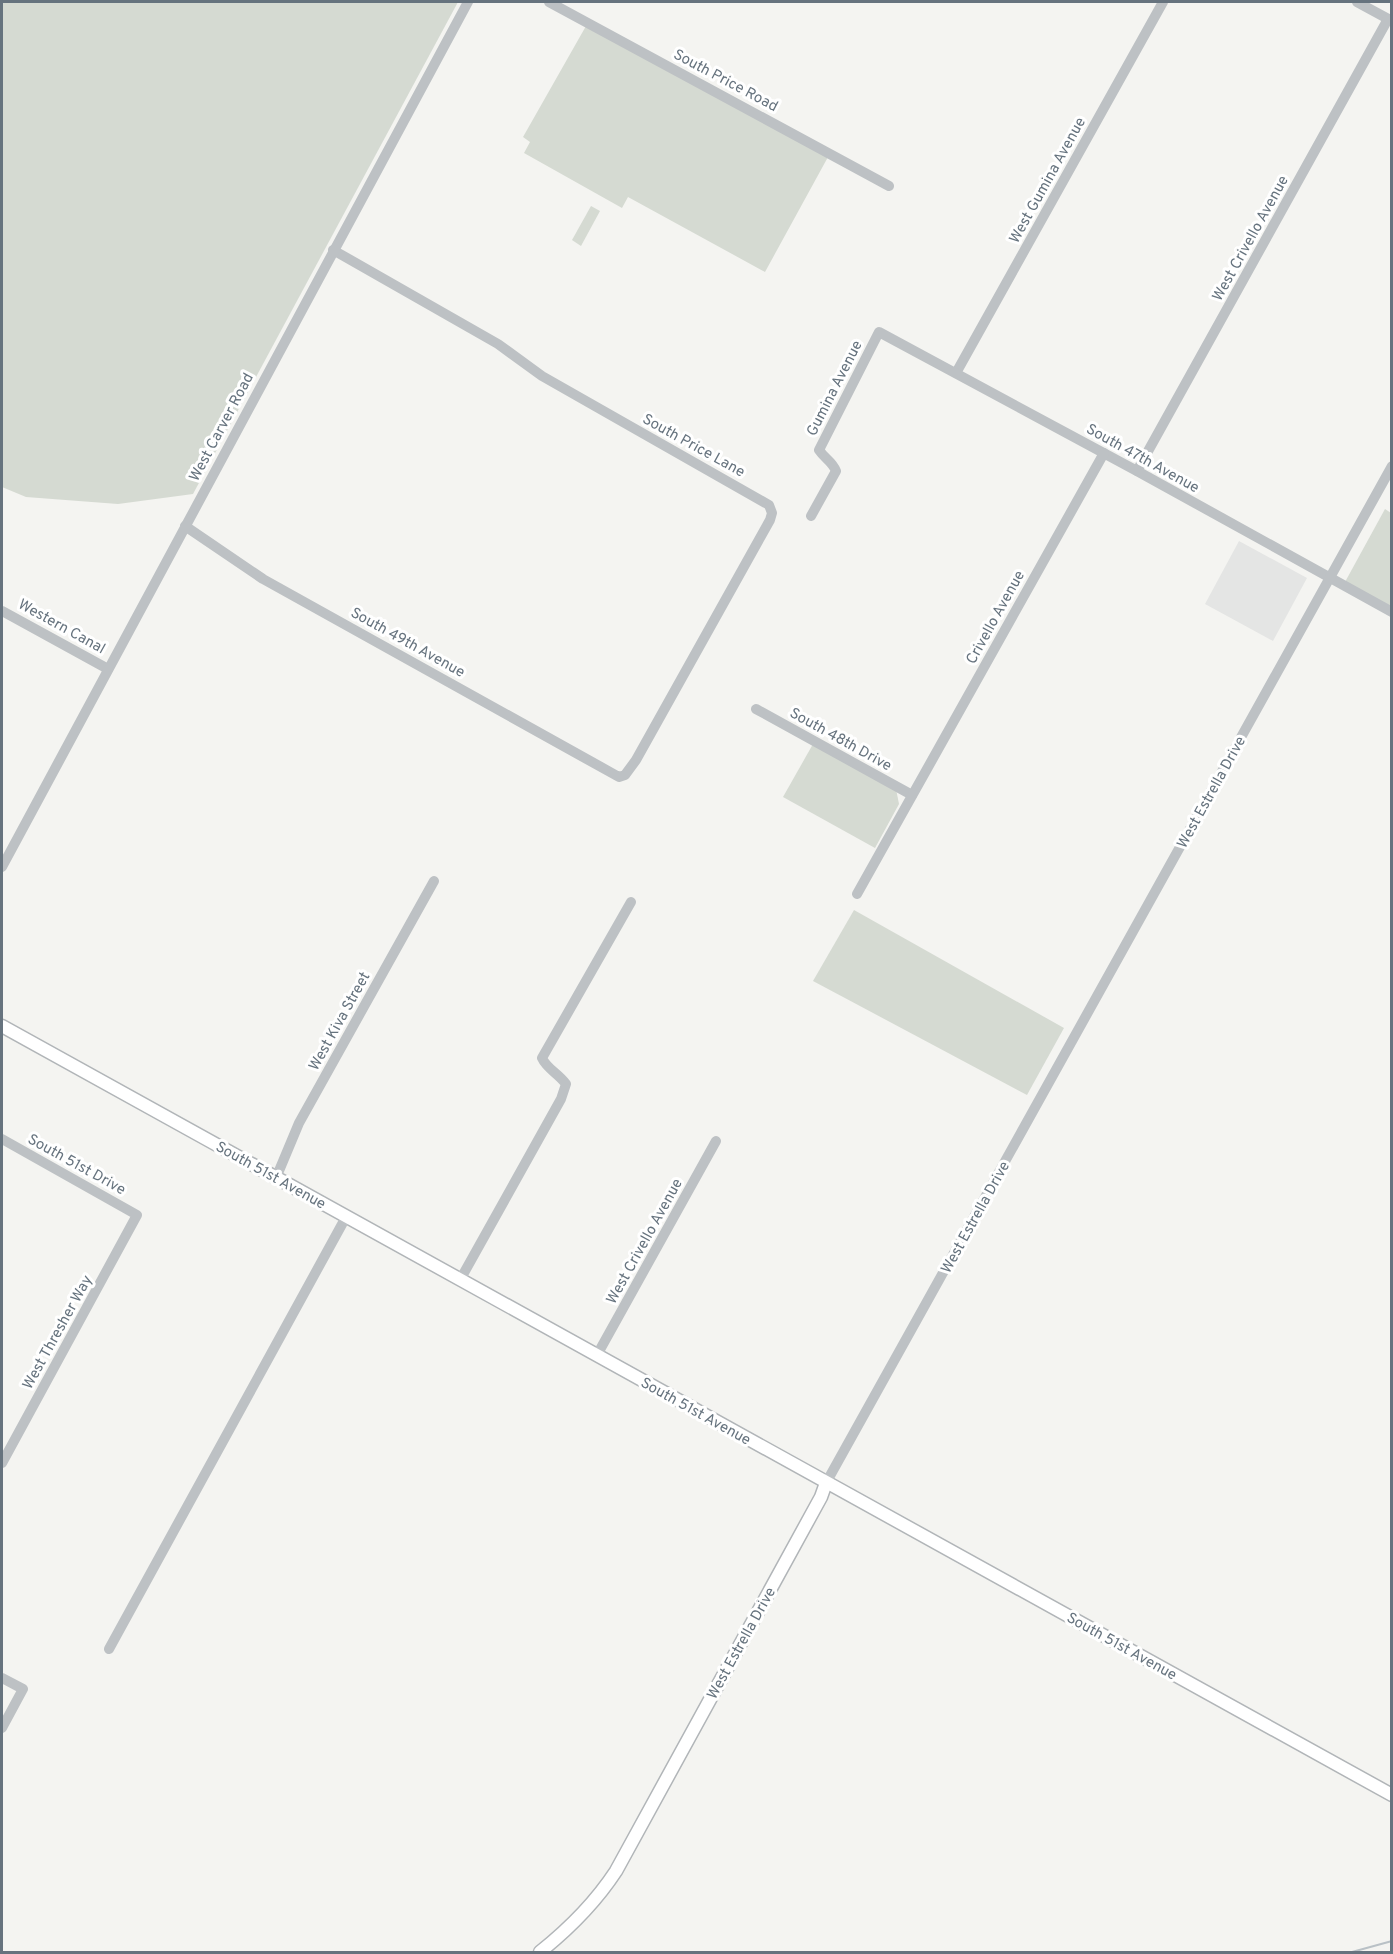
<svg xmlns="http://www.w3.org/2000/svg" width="1393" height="1954" font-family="Overpass,sans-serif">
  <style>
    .built { fill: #e4e5e4 }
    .green { fill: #d5dad2 }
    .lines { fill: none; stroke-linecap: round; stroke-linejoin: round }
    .stream { stroke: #b9c1c6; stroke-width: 2 }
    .major-casing { stroke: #b1b5b8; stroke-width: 15 }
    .minor { stroke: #bdc1c4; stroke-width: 10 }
    .major { stroke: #fff; stroke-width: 12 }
    .labels { text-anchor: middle; stroke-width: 6; stroke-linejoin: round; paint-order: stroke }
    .street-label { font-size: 15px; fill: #66737e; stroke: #fff }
  </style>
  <rect width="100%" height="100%" fill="#f4f4f1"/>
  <!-- built -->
  <polygon class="built" points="1239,541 1307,578 1273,641 1205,604"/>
  <!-- green -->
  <g class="green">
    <polygon points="2,2 458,2 193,494 118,504 26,497 2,487"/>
    <polygon points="586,26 828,157 765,272 628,197 622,208 524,153 530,142 523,137"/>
    <polygon points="591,206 600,211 581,246 572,240"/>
    <polygon points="1385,509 1391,513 1391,609 1345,582"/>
    <polygon points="813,744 896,789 899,804 875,848 783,797"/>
    <polygon points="854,910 1064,1028 1027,1095 813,981"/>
  </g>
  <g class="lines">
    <!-- stream -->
    <polyline class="stream" points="1352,1952 1392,1941"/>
    <defs>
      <g id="major">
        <polyline points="2,1026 1392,1795"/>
        <path d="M540 1952C570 1928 595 1903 616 1871L821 1497 826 1483"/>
      </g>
    </defs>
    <!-- major casing -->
    <use href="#major" class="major-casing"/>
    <!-- minor -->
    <g class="minor">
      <polyline points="549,2 889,186"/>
      <polyline points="1357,2 1392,21"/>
      <polyline points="956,373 1163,2"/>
      <polyline points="1137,471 1388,19"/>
      <path d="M811 516 836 471C832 461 825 459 819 450L879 332 1137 471 1392 612"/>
      <polyline points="185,526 263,579 619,777 625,775 636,760 770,520 772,513 769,505 542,376 498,344 333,250"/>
      <polyline points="2,611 108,669"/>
      <polyline points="756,709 912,795"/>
      <polyline points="2,867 468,2"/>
      <polyline points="857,894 1104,453"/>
      <polyline points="2,1139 137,1215 2,1463"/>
      <polyline points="276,1178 299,1123 434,881"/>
      <path d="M460 1280 561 1099 566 1084C558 1073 547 1069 542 1058L631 902"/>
      <polyline points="597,1355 716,1141"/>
      <polyline points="826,1483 1392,466"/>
      <polyline points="109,1649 346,1217"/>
      <polyline points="2,1678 23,1689 2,1728"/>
    </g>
    <!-- major -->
    <use href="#major" class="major"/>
  </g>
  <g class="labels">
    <!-- street labels -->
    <g class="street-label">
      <text transform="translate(726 80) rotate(28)" y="5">South Price Road</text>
      <text transform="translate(1047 180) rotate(-61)" y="5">West Gumina Avenue</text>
      <text transform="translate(1250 238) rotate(-61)" y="5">West Crivello Avenue</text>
      <text transform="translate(834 388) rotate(-63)" y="5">Gumina Avenue</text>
      <text transform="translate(221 427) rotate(-62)" y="5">West Carver Road</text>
      <text transform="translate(694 445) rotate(29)" y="5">South Price Lane</text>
      <text transform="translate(1143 458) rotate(29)" y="5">South 47th Avenue</text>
      <text transform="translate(995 617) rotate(-61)" y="5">Crivello Avenue</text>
      <text transform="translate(62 626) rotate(29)" y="5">Western Canal</text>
      <text transform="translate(408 642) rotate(29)" y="5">South 49th Avenue</text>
      <text transform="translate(841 739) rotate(29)" y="5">South 48th Drive</text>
      <text transform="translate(1211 792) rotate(-61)" y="5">West Estrella Drive</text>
      <text transform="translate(339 1021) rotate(-61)" y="5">West Kiva Street</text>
      <text transform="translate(77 1164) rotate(29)" y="5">South 51st Drive</text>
      <text transform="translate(271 1175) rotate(29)" y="5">South 51st Avenue</text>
      <text transform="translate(975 1217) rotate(-61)" y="5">West Estrella Drive</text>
      <text transform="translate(644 1241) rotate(-61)" y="5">West Crivello Avenue</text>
      <text transform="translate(57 1332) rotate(-61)" y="5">West Thresher Way</text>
      <text transform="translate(696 1411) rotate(29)" y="5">South 51st Avenue</text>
      <text transform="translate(741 1643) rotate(-61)" y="5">West Estrella Drive</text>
      <text transform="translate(1122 1646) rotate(29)" y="5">South 51st Avenue</text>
    </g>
  </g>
  <!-- border -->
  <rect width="1393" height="1954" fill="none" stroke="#66737e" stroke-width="6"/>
</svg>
